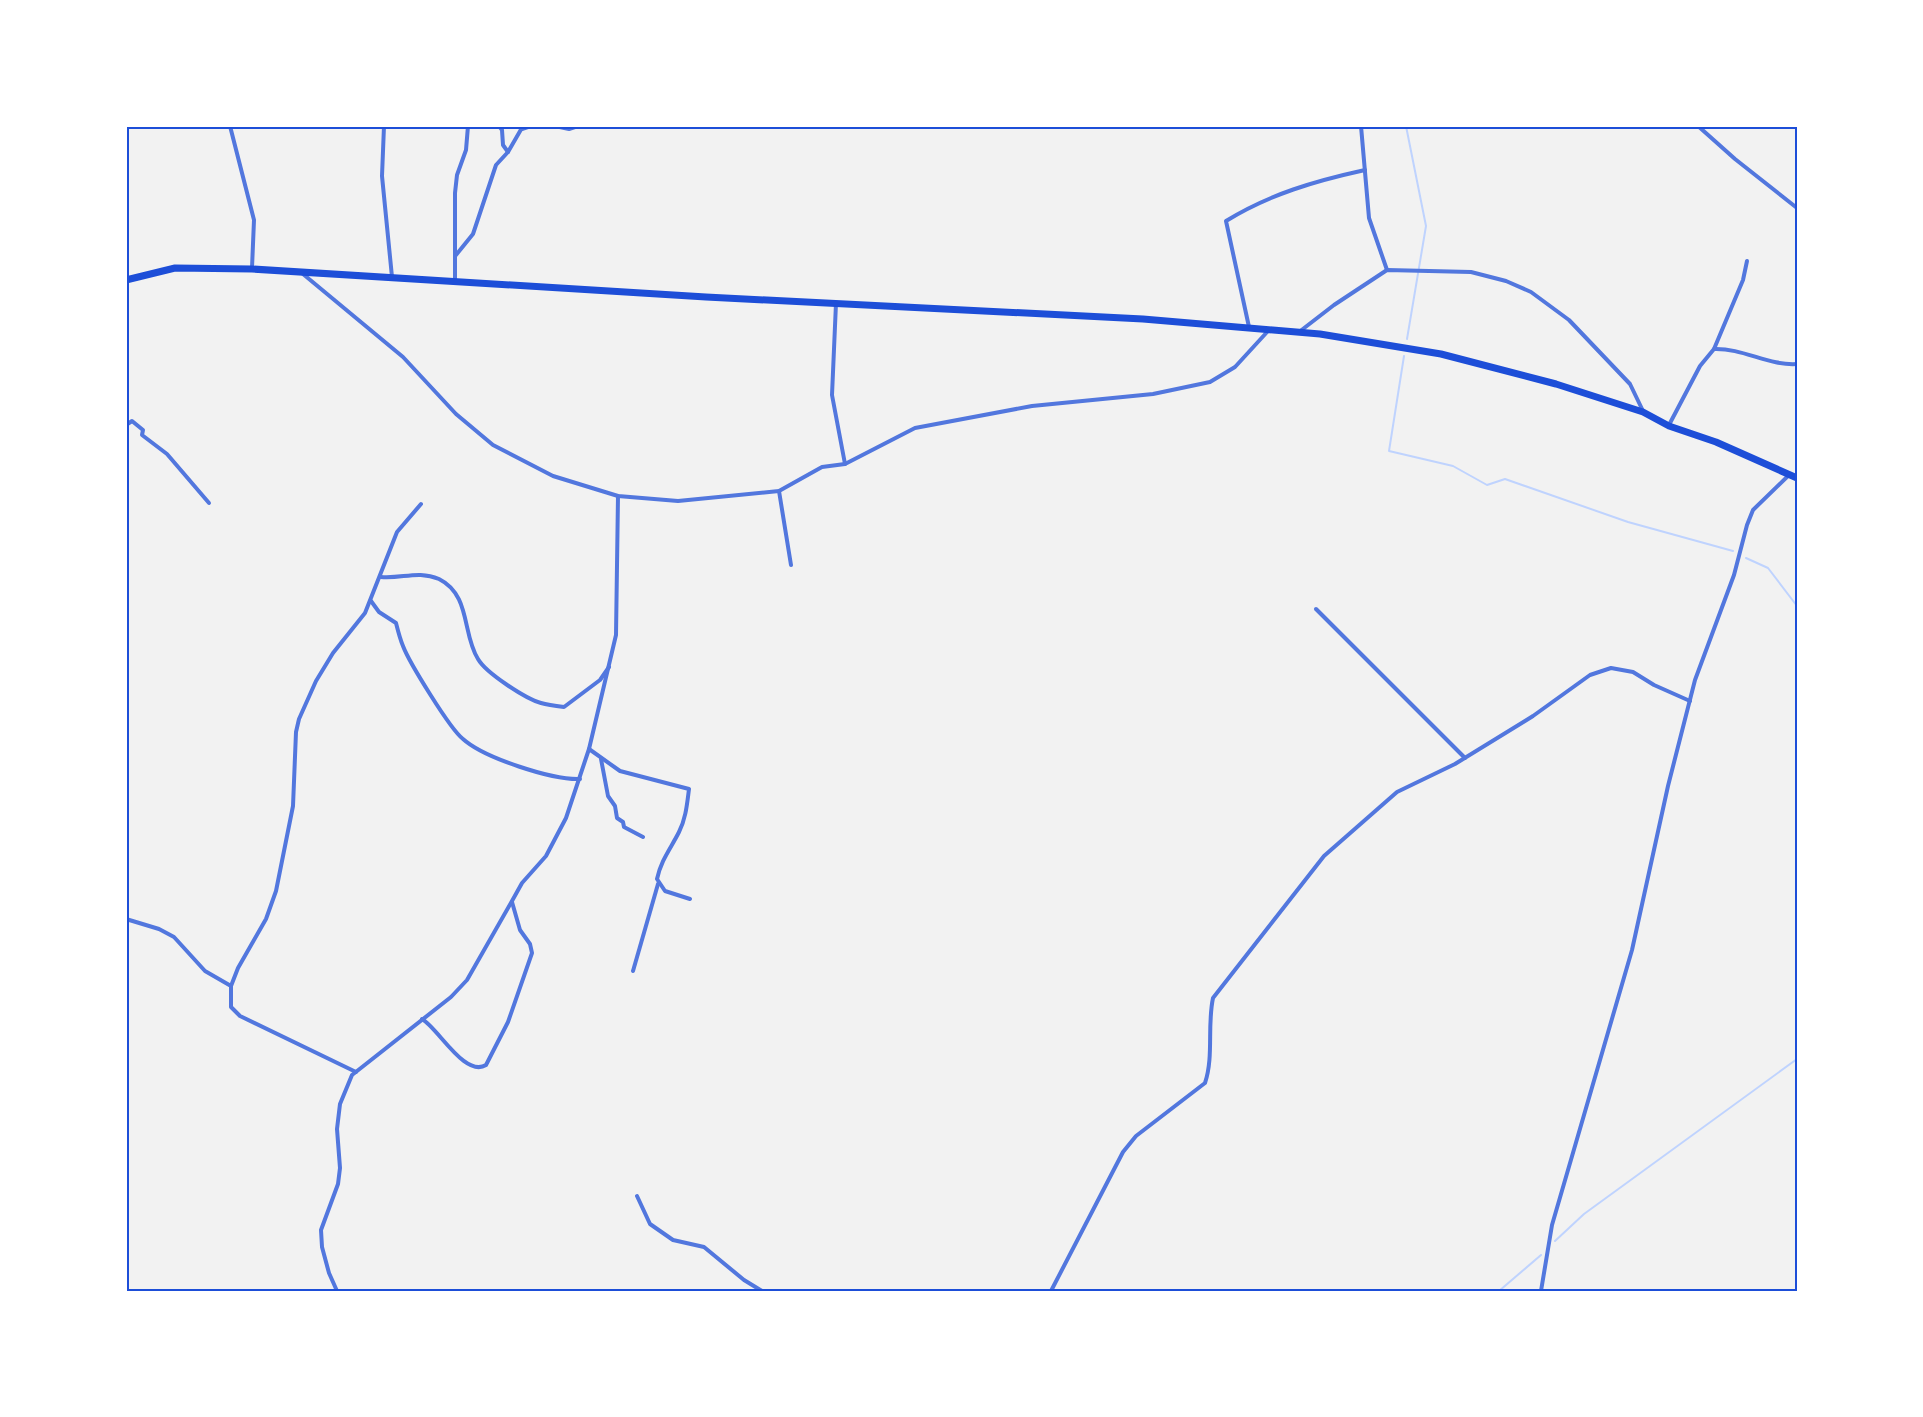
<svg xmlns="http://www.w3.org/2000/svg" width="1923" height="1417" font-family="'Noto Sans',sans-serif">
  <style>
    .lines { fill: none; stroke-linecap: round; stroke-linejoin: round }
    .stream { stroke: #bfd3fe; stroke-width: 2 }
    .minor { stroke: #5277de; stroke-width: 4 }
    .trunk { stroke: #1d4ed8; stroke-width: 7 }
    .neatline { fill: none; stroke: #1d4ed8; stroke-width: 2 }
  </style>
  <rect width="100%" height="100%" fill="#f2f2f2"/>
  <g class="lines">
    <!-- stream -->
    <g class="stream">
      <polyline points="1406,126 1426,226 1407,339"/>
      <polyline points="1404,356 1389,451 1453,466 1487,485 1505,479 1628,522 1733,551"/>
      <polyline points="1746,558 1768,568 1797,606"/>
      <polyline points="1555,1241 1584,1214 1797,1059"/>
      <polyline points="1499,1291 1541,1255"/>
    </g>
    <!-- minor -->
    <g class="minor">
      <polyline points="230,126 254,220 252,268"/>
      <polyline points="384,126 382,176 392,277"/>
      <polyline points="499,126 502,130 503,145 508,152"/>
      <polyline points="555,126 569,129 578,126"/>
      <polyline points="1361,126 1369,218 1387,270"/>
      <polyline points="1698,126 1735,159 1797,208"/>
      <polyline points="522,129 531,126"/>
      <polyline points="456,255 473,234 496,165 508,152 523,126"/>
      <polyline points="303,274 403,357 456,414 493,445 553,476 618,496 678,501 779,491 822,467 845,464 915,428 1032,406 1153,394 1210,382 1235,367 1268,331"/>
      <polyline points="455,282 455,193 457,175 466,150 468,126"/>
      <polyline points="836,303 832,395 845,464"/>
      <path d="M1249 327 1226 221C1270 194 1315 181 1365 170"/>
      <polyline points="1299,332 1334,305 1387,270 1471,272 1506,281 1531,292 1569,320 1630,384 1643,411"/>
      <polyline points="1714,349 1743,280 1747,261"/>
      <polyline points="126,425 132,421 143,430 142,435 167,454 209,503"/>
      <path d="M1669 425 1700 366 1714 349C1743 348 1769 366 1797 364"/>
      <polyline points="779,491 791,565"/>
      <path d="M381 577C402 579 418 570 439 579 471 595 462 634 478 659 486 673 526 699 541 703 548 705 556 706 564 707L600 680 609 667"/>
      <path d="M371 601 379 612 396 623C398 631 400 639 403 646 409 662 450 729 463 739 484 758 552 780 580 779"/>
      <polyline points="1316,609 1465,758"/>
      <path d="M589 749 620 771 689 789C687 804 686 818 679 832 671 848 661 860 657 879L665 891 690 899"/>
      <polyline points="601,759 608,796 615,806 617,818 623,822 624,827 643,837"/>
      <polyline points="126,919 159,929 174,937 205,971 231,986 231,1007 240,1016 356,1072"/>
      <polyline points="633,971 658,884"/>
      <polyline points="231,986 238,968 266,919 276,891 293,806 296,732 299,719 316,681 333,653 365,613 397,532 421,504"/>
      <path d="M422 1019C438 1028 465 1078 486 1065L508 1022 532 953 530 944 520 930 512 902"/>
      <polyline points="637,1196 650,1224 673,1240 704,1247 744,1280 762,1291"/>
      <polyline points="337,1291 329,1273 322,1247 321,1230 338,1184 340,1168 337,1129 340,1104 352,1075 451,997 467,980 512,901 522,883 546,856 566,818 589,749 616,635 618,496"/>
      <path d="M1051 1291 1123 1152 1136 1136 1205 1083C1214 1056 1207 1026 1213 998L1324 856 1397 792 1455 764 1533 716 1590 675 1611 668 1633 672 1654 685 1690 701"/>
      <polyline points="1541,1291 1552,1225 1632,950 1668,786 1695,680 1734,575 1747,525 1753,510 1789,475"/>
    </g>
    <!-- trunk -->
    <polyline class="trunk" points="126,280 175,268 252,269 706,297 1143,319 1320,334 1441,354 1556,384 1643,412 1669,426 1716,442 1797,478"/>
  </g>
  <!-- border -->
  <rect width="1923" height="1417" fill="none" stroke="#ffffff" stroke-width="255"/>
  <rect x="128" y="128" width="1668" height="1162" class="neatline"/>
</svg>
